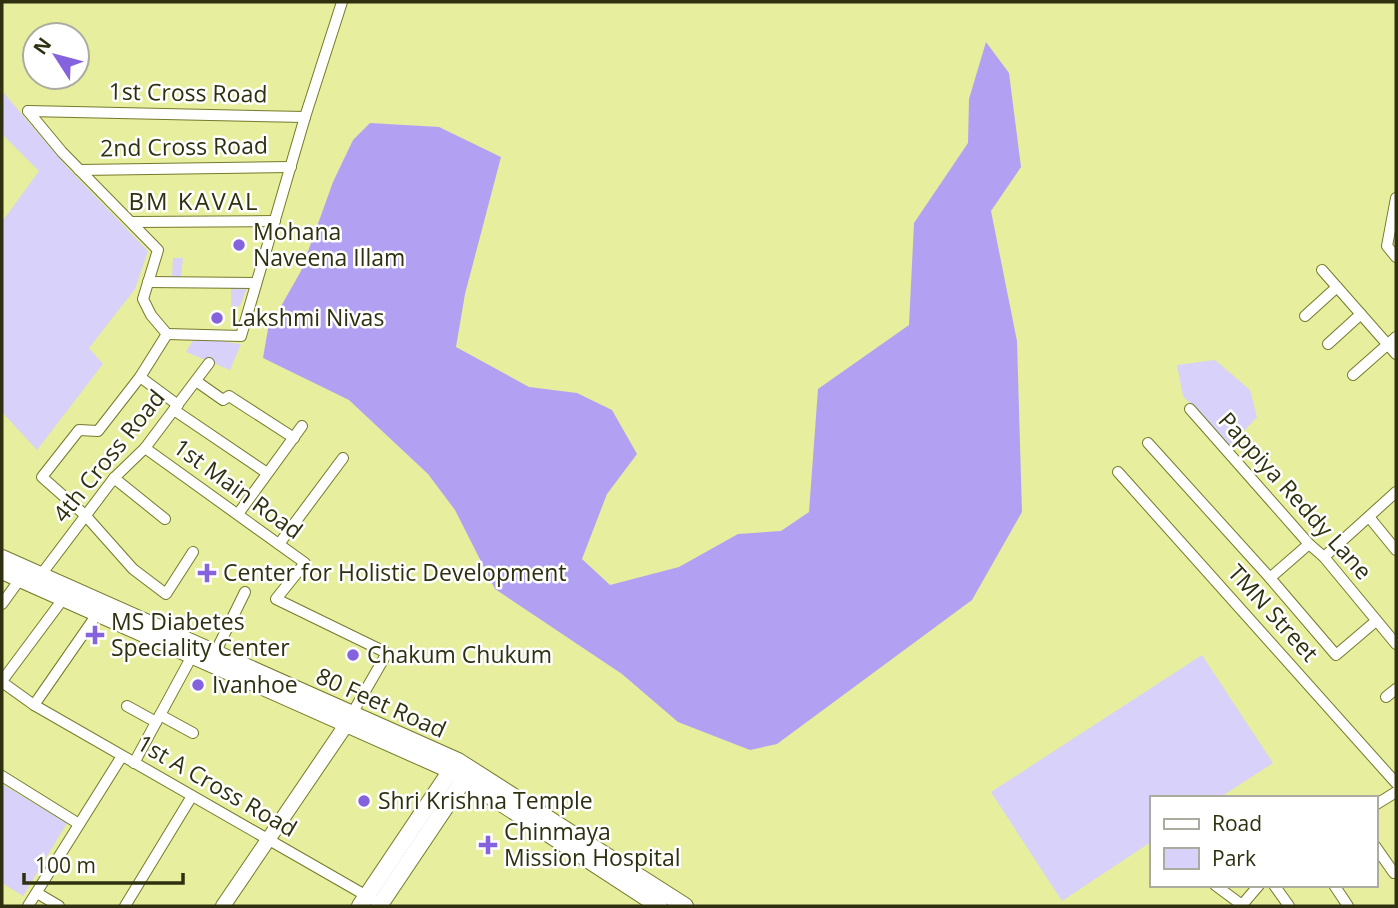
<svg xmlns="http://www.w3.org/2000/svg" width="1398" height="908" font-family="'Open Sans',sans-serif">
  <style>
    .green { fill: #d8d1f9 }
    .forest { fill: #b2a1f3 }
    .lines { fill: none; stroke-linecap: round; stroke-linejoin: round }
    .minor-casing { stroke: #757a2a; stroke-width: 12 }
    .tertiary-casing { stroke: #757a2a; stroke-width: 16 }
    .secondary-casing { stroke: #757a2a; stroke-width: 18 }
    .minor { stroke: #fff; stroke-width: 10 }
    .tertiary { stroke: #fff; stroke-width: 14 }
    .secondary { stroke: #fff; stroke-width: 16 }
    .poi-dot { fill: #8563de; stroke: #fff; stroke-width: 2.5 }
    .labels { text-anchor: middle; stroke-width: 5; stroke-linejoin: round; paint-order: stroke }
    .street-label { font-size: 23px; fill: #2e300f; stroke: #fff }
    .poi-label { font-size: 23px; fill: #2e300f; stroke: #fff; text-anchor: start }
    .neighbourhood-label { font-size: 24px; letter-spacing: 2px; fill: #2e300f; stroke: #fff }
  </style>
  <rect width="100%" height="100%" fill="#e7ee9d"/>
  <!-- green -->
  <g class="green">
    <polygon points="2,91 67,167 148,251 135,289 89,348 103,364 37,450 2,412 2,222 39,171 2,134"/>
    <polygon points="173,258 183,258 181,277 172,277"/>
    <polygon points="231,288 247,288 240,306 231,307"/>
    <polygon points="195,337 241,344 230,370 186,352"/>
    <polygon points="1215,360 1250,390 1257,417 1230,446 1183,396 1177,365"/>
    <polygon points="1202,655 1273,763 1219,798 1151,798 1151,842 1062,901 991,792"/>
    <polygon points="2,784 67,823 23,896 2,883"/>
  </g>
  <!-- forest -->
  <polygon class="forest" points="986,42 1009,73 1021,167 991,211 1017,341 1022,512 972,600 777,744 750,750 678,722 622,674 495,589 455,510 428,474 349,400 263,358 268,329 301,271 333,182 353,140 370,123 439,127 501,157 465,294 456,347 529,387 577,393 612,410 637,454 607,494 582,559 610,585 679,567 738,534 781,531 809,512 818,389 909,325 914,223 968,143 969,99"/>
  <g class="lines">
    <defs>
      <g id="minor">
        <polyline points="28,111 62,152 158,250 143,299 151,315 167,334"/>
        <polyline points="28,111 305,117"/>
        <polyline points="79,170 291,167"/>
        <polyline points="1396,198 1387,246 1396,257"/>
        <polyline points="131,222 275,221"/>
        <polyline points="1322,270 1396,354"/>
        <polyline points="148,282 256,283"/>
        <polyline points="1305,316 1337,287"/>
        <polyline points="167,334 241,336 305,117 342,2"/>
        <polyline points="167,334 140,377 98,431 79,430 42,477 85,515 133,569 166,594 193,552"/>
        <polyline points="1328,344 1361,314"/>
        <polyline points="1353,375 1396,337"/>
        <polyline points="140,377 178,405"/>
        <polyline points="196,381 223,400 229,396 294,438"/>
        <polyline points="1190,409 1309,544 1324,557 1396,644"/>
        <polyline points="174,410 267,473"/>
        <polyline points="1148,443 1270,578 1309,544"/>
        <polyline points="145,448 305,563 276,599 387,653 349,719"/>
        <polyline points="1118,472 1396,783"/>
        <polyline points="114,478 165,519"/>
        <polyline points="238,514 302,426"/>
        <polyline points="1369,517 1396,550"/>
        <polyline points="279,544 343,458"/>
        <polyline points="1324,557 1396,492"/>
        <polyline points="40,576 114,478 145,448 209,363"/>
        <polyline points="1270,578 1336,655 1376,621"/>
        <polyline points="2,604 20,579"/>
        <polyline points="215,653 245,592"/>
        <polyline points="2,681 63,599"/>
        <polyline points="2,682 34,705 372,899"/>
        <polyline points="1386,697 1396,689"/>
        <polyline points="34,705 93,620"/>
        <polyline points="127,706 156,722"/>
        <polyline points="160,715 193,733"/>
        <polyline points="134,763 192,656"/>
        <polyline points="2,776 79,824"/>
        <polyline points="1375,805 1396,792"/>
        <polyline points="1375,846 1394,873"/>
        <polyline points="1215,885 1242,905"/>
        <polyline points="1274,885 1289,906"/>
        <polyline points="1334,885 1348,906"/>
        <polyline points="37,893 59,906"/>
        <polyline points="28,906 122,756"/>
        <polyline points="125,906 192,796"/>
        <polyline points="1244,906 1242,905 1259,885"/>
      </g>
      <polyline id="tertiary" points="223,906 346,725"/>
      <g id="secondary">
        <polyline points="2,558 458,761 685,906"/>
        <polyline points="2,571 452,771 659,906"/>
        <polyline points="360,906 456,763"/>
        <polyline points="379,906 469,772"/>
      </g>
    </defs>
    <!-- minor casing -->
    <use href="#minor" class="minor-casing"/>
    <!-- tertiary casing -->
    <use href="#tertiary" class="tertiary-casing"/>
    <!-- secondary casing -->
    <use href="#secondary" class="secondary-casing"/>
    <!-- minor -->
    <use href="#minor" class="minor"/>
    <!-- tertiary -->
    <use href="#tertiary" class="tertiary"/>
    <!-- secondary -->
    <use href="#secondary" class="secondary"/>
  </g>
  <!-- markers -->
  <g class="poi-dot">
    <circle cx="239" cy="245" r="7"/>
    <circle cx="217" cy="318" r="7"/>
    <path d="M203.5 562.5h7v7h7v7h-7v7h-7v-7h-7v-7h7z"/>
    <path d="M91.5 624.5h7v7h7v7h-7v7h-7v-7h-7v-7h7z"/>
    <circle cx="353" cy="655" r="7"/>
    <circle cx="198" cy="685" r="7"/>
    <circle cx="364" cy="801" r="7"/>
    <path d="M484.5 834.5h7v7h7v7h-7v7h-7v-7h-7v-7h7z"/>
  </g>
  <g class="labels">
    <!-- street labels -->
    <g class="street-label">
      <text transform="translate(188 93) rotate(1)" y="8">1st Cross Road</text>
      <text transform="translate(184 147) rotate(-1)" y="8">2nd Cross Road</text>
      <text transform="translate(109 456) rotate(-51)" y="8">4th Cross Road</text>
      <text transform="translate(238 489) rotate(36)" y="8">1st Main Road</text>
      <text transform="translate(1295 496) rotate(48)" y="8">Pappiya Reddy Lane</text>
      <text transform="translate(1273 613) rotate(48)" y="8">TMN Street</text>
      <text transform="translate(381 703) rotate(24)" y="8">80 Feet Road</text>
      <text transform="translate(217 786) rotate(30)" y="8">1st A Cross Road</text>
    </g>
    <!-- poi labels -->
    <g class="poi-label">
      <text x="253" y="240">Mohana<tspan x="253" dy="26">Naveena Illam</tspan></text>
      <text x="231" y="326">Lakshmi Nivas</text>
      <text x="223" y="581">Center for Holistic Development</text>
      <text x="111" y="630">MS Diabetes<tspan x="111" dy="26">Speciality Center</tspan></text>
      <text x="367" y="663">Chakum Chukum</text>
      <text x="212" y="693">Ivanhoe</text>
      <text x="378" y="809">Shri Krishna Temple</text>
      <text x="504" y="840">Chinmaya<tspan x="504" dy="26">Mission Hospital</tspan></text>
    </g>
    <!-- neighbourhood labels -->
    <g class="neighbourhood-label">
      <text x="194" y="210">BM KAVAL</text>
    </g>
  </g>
  <!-- border -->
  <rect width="1398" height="908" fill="none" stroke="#2e300f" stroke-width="7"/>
  <!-- legend -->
  <rect x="1150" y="796" width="228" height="91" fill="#ffffff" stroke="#abac9f" stroke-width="2"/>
  <rect x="1164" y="819" width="35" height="10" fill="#ffffff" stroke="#abac9f" stroke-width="2"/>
  <text x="1212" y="831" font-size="21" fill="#2e300f">Road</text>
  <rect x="1164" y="848" width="35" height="21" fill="#d8d1f9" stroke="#abac9f" stroke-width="2"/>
  <text x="1212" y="866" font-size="21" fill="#2e300f">Park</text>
  <!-- north arrow -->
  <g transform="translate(56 56) rotate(306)"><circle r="33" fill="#ffffff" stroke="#abac9f" stroke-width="2"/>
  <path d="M0-5L12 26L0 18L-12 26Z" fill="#8563de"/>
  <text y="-10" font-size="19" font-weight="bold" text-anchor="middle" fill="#2e300f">N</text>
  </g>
  <!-- scale -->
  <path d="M24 873v10h159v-10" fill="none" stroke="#2e300f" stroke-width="3.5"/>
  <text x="35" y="873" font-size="21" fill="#2e300f" stroke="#ffffff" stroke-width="5" paint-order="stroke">100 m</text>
</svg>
